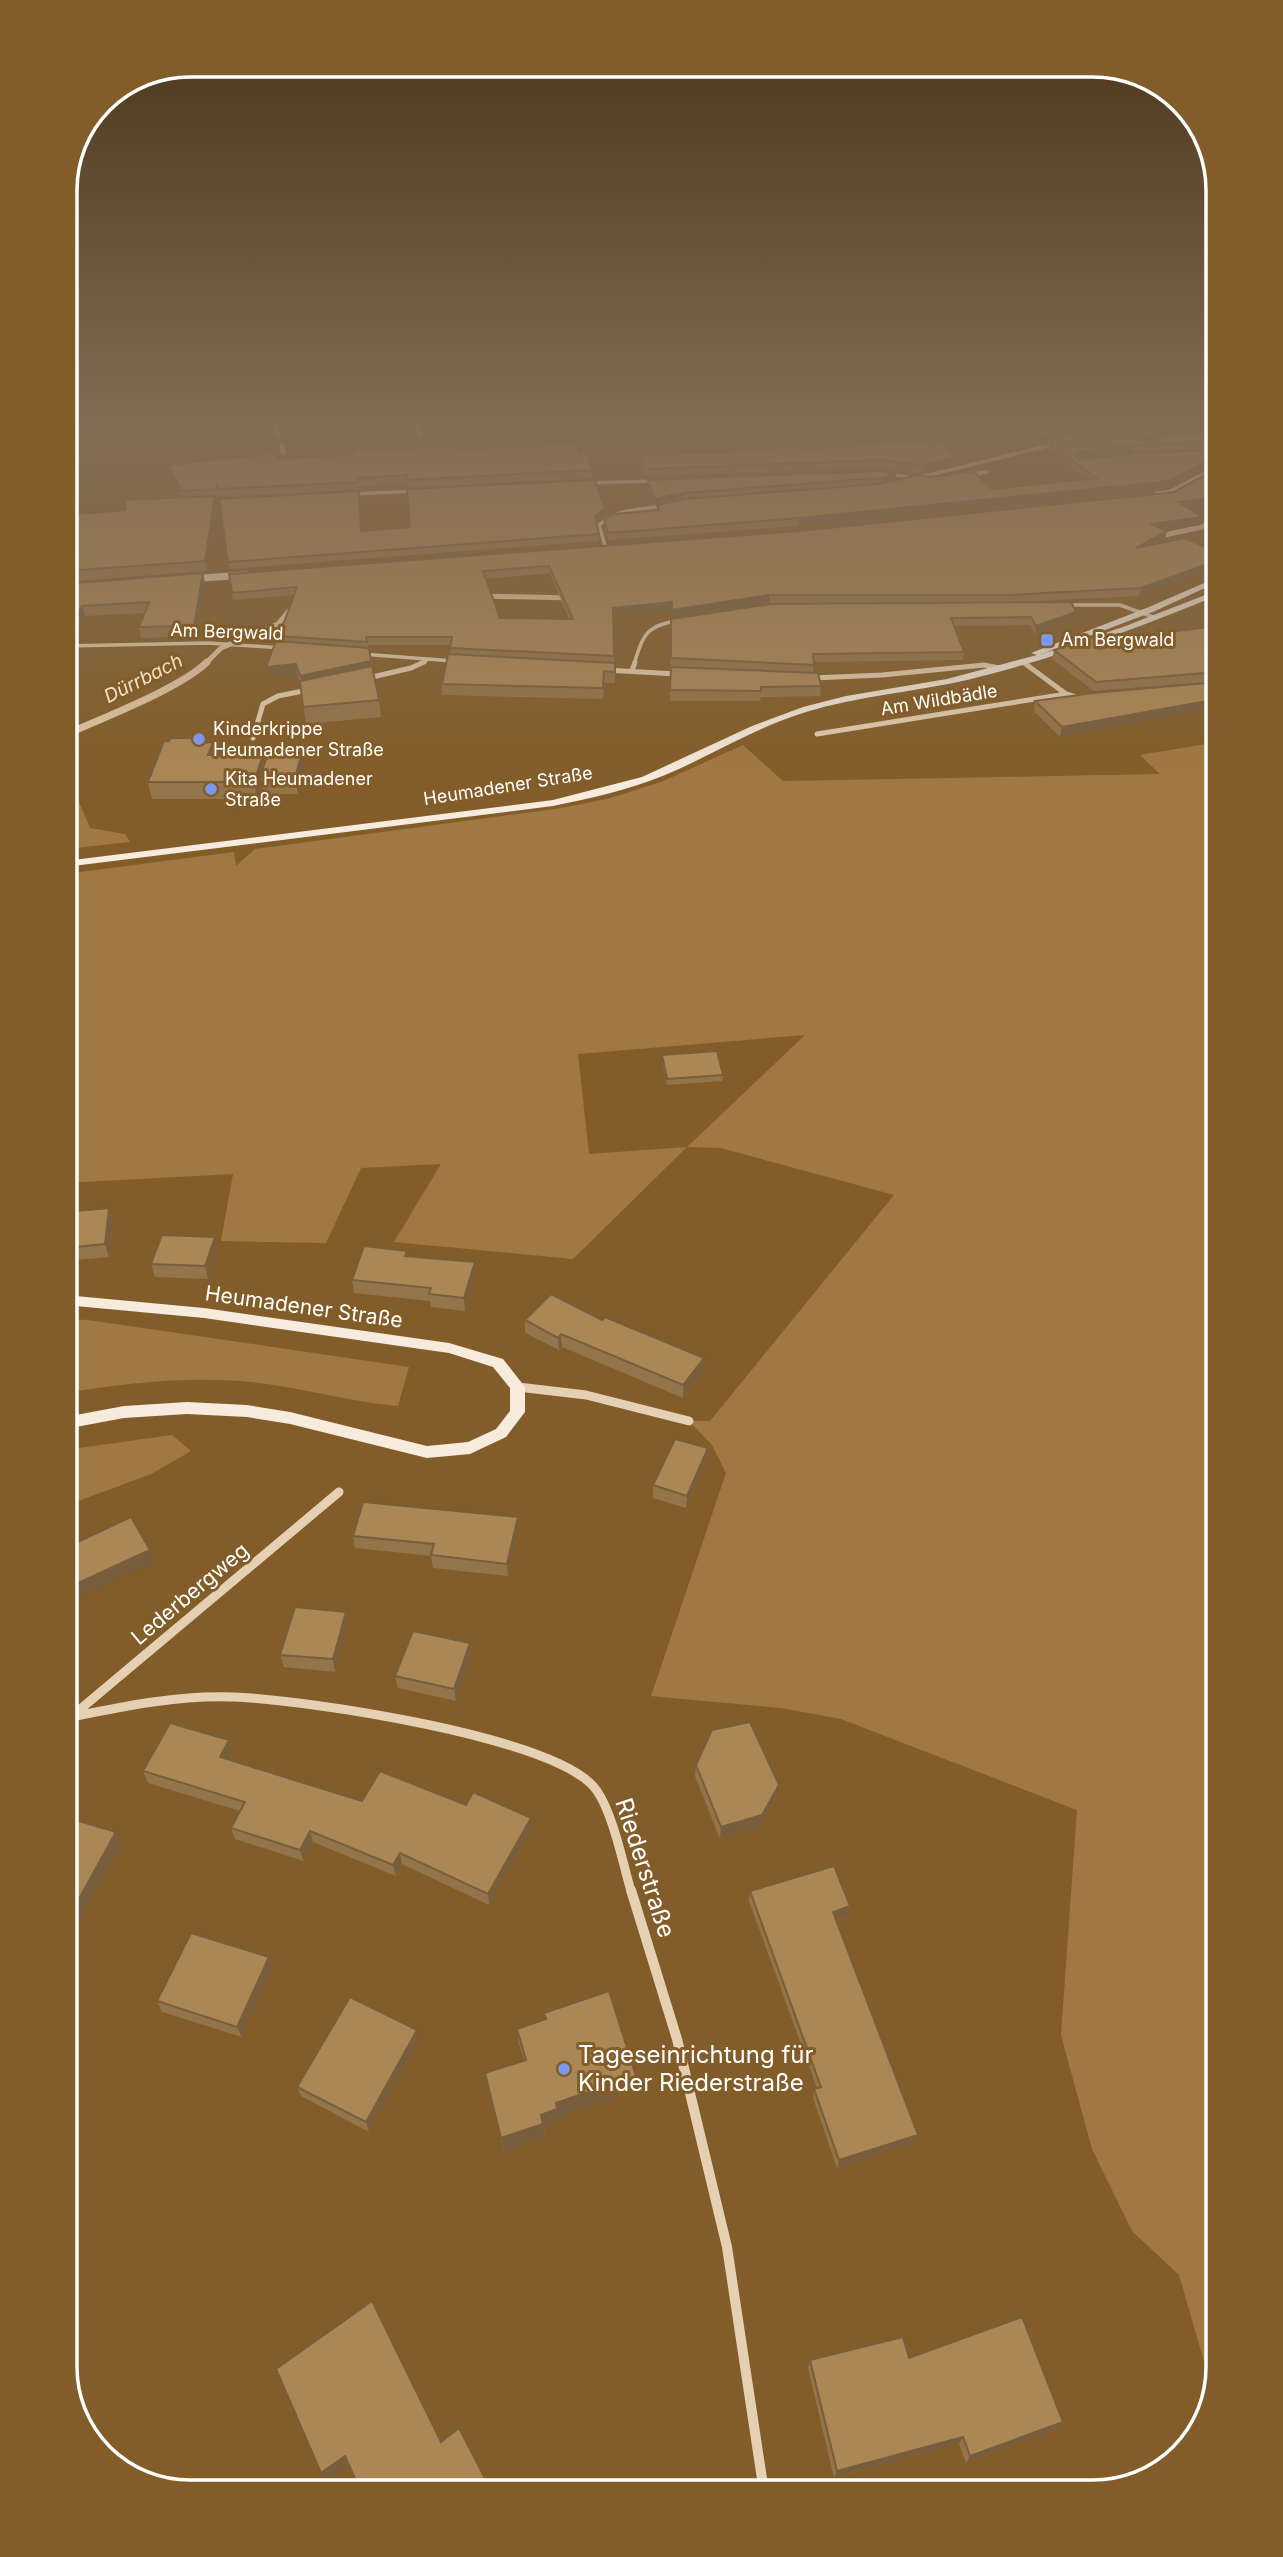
<svg xmlns="http://www.w3.org/2000/svg" width="1283" height="2557" font-family="Inter,sans-serif">
  <style>
    .green { fill: #a17841; fill-rule: evenodd }
    .lines { fill: none; stroke-linecap: round; stroke-linejoin: round }
    .stream-far1 { stroke: #e6caa7; stroke-width: 5 }
    .stream { stroke: #e6caa7; stroke-width: 7 }
    .minor-far3 { stroke: #e6d0b3; stroke-width: 3.5 }
    .minor-far2 { stroke: #e6d0b3; stroke-width: 5 }
    .minor-far1 { stroke: #e6d0b3; stroke-width: 9 }
    .minor { stroke: #e6d0b3; stroke-width: 10 }
    .tertiary { stroke: #e6d0b3; stroke-width: 7 }
    .secondary { fill: #f6ebdc; fill-rule: evenodd }
    .wall { fill: #94744a; fill-rule: evenodd }
    .shaded-wall { fill: #785e3c }
    .building { fill: #ac8756; stroke: #785e3c; stroke-width: 2; fill-rule: evenodd }
    .poi-dot { fill: #7a99ed; stroke: #835d29; stroke-width: 2.5 }
    .labels { text-anchor: middle; stroke-width: 6; stroke-linejoin: round; paint-order: stroke }
    .far-street-label { font-size: 18px; fill: #fff; stroke: #835d29 }
    .far-poi-label { font-size: 18px; fill: #fff; stroke: #835d29; text-anchor: start }
    .far-water-label { font-size: 19px; font-style: italic; fill: #f1dfc8; stroke: #835d29 }
    .street-label { font-size: 21px; fill: #fff; stroke: #835d29 }
    .near-street-label { font-size: 24px; fill: #fff; stroke: #835d29 }
    .near-poi-label { font-size: 24px; fill: #fff; stroke: #835d29; text-anchor: start }
    .rim { fill: none; stroke: #fff; stroke-width: 3.5 }
  </style>
  <rect width="100%" height="100%" fill="#835d29"/>
  <!-- green -->
  <g class="green">
    <path d="M1218 742V2367L1212 2389 1179 2275 1132 2231 1092 2149 1061 2035 1077 1810 841 1719 781 1708 651 1696 726 1473 712 1445 689 1421H710L894 1195 721 1148 687 1147 573 1259 394 1242 441 1164 361 1168 326 1243 221 1241 233 1174 65 1183V874L234 852 236 866 255 849 555 809 607 799 661 782 743 745 783 781 1160 774 1140 755ZM805 1035 687 1147 589 1154 578 1054Z"/>
    <polygon points="65,769 90,828 125,834 130,842 65,849"/>
    <path d="M65 1319 88 1320 409 1367 398 1406C348 1402 300 1387 251 1382 188 1376 127 1383 65 1393Z"/>
    <polygon points="172,1435 191,1451 151,1474 65,1506 65,1450"/>
  </g>
  <g class="lines">
    <!-- stream-far1 -->
    <g class="stream-far1">
      <polyline points="273,422 279,435"/>
      <polyline points="416,422 421,436"/>
      <polyline points="282,446 283,453"/>
      <polyline points="1155,537 1202,527 1218,519"/>
      <polyline points="482,596 571,598"/>
      <polyline points="205,664 221,648 278,624 293,606 299,605"/>
    </g>
    <!-- stream -->
    <path class="stream" d="M65 735C102 718 181 688 207 662"/>
    <!-- minor-far3 -->
    <g class="minor-far3">
      <polyline points="886,473 916,479"/>
      <polyline points="966,475 987,472"/>
      <polyline points="917,478 1055,444"/>
      <polyline points="589,483 654,481"/>
      <polyline points="352,494 417,491"/>
      <path d="M605 546 599 525C617 508 643 509 666 506"/>
      <polyline points="1065,605 1120,605 1156,618"/>
      <polyline points="65,646 208,643 283,648"/>
      <polyline points="361,654 454,661"/>
      <polyline points="1022,661 1025,664"/>
      <polyline points="420,664 426,661"/>
      <path d="M634 664C644 632 647 626 680 620"/>
    </g>
    <!-- minor-far2 -->
    <g class="minor-far2">
      <polyline points="1023,662 1066,694 1080,698"/>
      <polyline points="605,670 677,674"/>
      <polyline points="632,671 635,662"/>
      <polyline points="368,678 411,668 424,662"/>
      <polyline points="812,678 882,675 984,665 999,668"/>
      <polyline points="817,734 1066,694"/>
      <polyline points="253,738 263,704 278,696 308,690"/>
    </g>
    <!-- minor-far1 -->
    <g class="minor-far1">
      <polyline points="518,1387 586,1395 689,1421"/>
      <polyline points="65,1524 73,1520"/>
      <path d="M71 1717C125 1706 178 1695 233 1697 301 1699 562 1737 597 1791 613 1814 623 1864 631 1891"/>
      <polyline points="65,1722 339,1492"/>
    </g>
    <!-- minor -->
    <polyline class="minor" points="631,1890 677,2039 727,2247 764,2492"/>
    <!-- tertiary -->
    <g class="tertiary">
      <polyline points="1157,495 1171,493 1218,468"/>
      <polyline points="187,579 246,575"/>
    </g>
    <!-- secondary -->
    <g class="secondary">
      <path d="M1218 577V582L1155 611 1039 655 1123 627 1218 590V595C1137 629 1053 659 967 680 914 692 858 696 806 712 756 727 713 755 665 775 629 790 591 798 553 806L65 867V861L553 800 642 777 752 726 803 707 846 696 947 679 1037 655 1031 653 1149 607Z"/>
      <polygon points="65,1295 204,1308 449,1343 503,1359 525,1387 525,1412 506,1437 470,1454 427,1458 290,1424 247,1417 187,1414 124,1418 65,1429 65,1417 124,1406 187,1402 247,1405 290,1412 427,1446 468,1442 496,1429 510,1411 510,1388 493,1367 449,1353 204,1318 65,1305"/>
    </g>
  </g>
  <!-- wall -->
  <g class="wall">
    <polygon points="1007,422 1096,422 1039,444 1001,430 1002,423"/>
    <polygon points="1100,422 1186,422 1157,437 1218,441 1218,449 1132,452 1078,459 1080,460 1218,450 1218,463 1216,462 1169,487 1159,489 798,526 608,540 604,527 604,520 657,510 657,505 992,489 1087,479 1048,450 1049,443"/>
    <polygon points="460,449 579,454 592,470 592,478 408,488 407,483 359,486 359,490 220,497 219,494 218,497 215,498 217,506 207,571 65,582 65,515 125,510 182,498 171,473 169,465"/>
    <polygon points="802,449 958,457 957,465 921,474 880,468 645,476 640,462 640,455"/>
    <polygon points="896,474 895,479 879,483 683,498 654,504 648,485 648,480"/>
    <polygon points="219,499 361,531 605,517 596,523 599,534 599,541 229,569"/>
    <path d="M1218 503 1188 507 1202 517 1200 525 1165 530V538L1155 544 1139 596 1019 602 1076 612 1075 619 1035 634 1030 625 954 626 964 652 963 660 813 662V673L821 686 820 696 761 697 760 701H670L671 619 920 603H769L671 618 672 610 613 616 615 683H604L603 699 442 695V684L450 654 451 645H368L379 700 381 717 306 724 301 685 297 675 268 678 280 642 279 636 294 595 233 600 229 574ZM550 573 569 619 500 618 486 579Z"/>
    <polygon points="205,583 196,636 141,638 139,627 145,613 85,616 73,641 67,643 69,650 65,659 65,584"/>
    <polygon points="1218,626 1218,681 1094,691 1052,659 1054,650 1099,649 1167,637 1168,632"/>
    <polygon points="1218,682 1218,716 1212,717 1205,710 1060,737 1034,711 1035,701"/>
    <polygon points="213,742 215,755 264,765 305,767 298,794 263,794 262,784 257,799 152,799 148,782 204,743"/>
    <polygon points="662,1055 723,1075 722,1081 667,1085 662,1061"/>
    <polygon points="65,1212 113,1221 109,1257 65,1261"/>
    <polygon points="218,1250 208,1279 155,1277 151,1264"/>
    <polygon points="407,1256 476,1275 465,1311 431,1307 430,1301 354,1293 352,1280"/>
    <polygon points="525,1320 704,1370 683,1398 562,1347 559,1350 525,1333"/>
    <polygon points="707,1461 686,1508 653,1498 653,1485"/>
    <polygon points="518,1517 519,1529 508,1576 433,1568 431,1556 355,1548 353,1536"/>
    <polygon points="346,1612 348,1624 335,1672 284,1667 280,1655"/>
    <polygon points="470,1643 472,1655 456,1701 398,1688 395,1676"/>
    <polygon points="229,1740 233,1752 229,1760 362,1801 466,1805 532,1829 489,1905 402,1864 396,1876 313,1842 304,1861 235,1839 231,1828 240,1811 148,1783 143,1771"/>
    <polygon points="696,1765 777,1797 761,1826 720,1839 695,1776"/>
    <polygon points="65,1817 122,1844 71,1936 65,1934"/>
    <polygon points="750,1891 848,1917 836,1921 918,2135 915,2144 837,2168 813,2098 814,2089 817,2088 749,1901"/>
    <polygon points="269,1957 273,1968 242,2037 162,2012 157,2001"/>
    <polygon points="544,2013 636,2076 636,2090 558,2117 558,2123 544,2129 545,2138 504,2152 488,2088 485,2073 524,2061 519,2044 517,2029 545,2020"/>
    <polygon points="419,2040 369,2132 301,2096 297,2087"/>
    <polygon points="909,2358 1063,2422 1058,2429 966,2463 959,2444 834,2478 808,2368 810,2360"/>
  </g>
  <!-- shaded-wall -->
  <g class="shaded-wall">
    <polygon points="1080,422 1096,422 1039,444 1040,437"/>
    <polygon points="1175,422 1186,422 1145,444 1139,441"/>
    <polygon points="1133,445 1132,452 1077,459 1074,463 1075,456 1079,452"/>
    <polygon points="1217,455 1216,462 1169,487 1159,489 798,526 799,518 1161,482"/>
    <polygon points="958,457 957,465 921,474 922,466"/>
    <polygon points="896,474 895,479 879,483 880,478"/>
    <polygon points="684,493 683,498 654,504 654,499"/>
    <polygon points="215,496 217,506 207,571 205,561"/>
    <polygon points="1218,496 1218,503 1177,509 1179,502"/>
    <polygon points="605,509 605,517 595,524 595,516"/>
    <polygon points="1202,517 1200,525 1151,532 1152,524"/>
    <polygon points="1167,531 1165,538 1135,555 1136,548"/>
    <polygon points="1218,560 1218,567 1139,596 1141,588"/>
    <polygon points="203,573 205,583 196,636 194,626"/>
    <polygon points="769,595 769,603 671,618 672,610 613,616 613,608"/>
    <polygon points="82,606 85,616 73,641 67,643 69,650 65,659 65,632"/>
    <polygon points="1076,612 1075,619 1035,634 1036,626"/>
    <polygon points="371,661 372,672 302,687 300,676"/>
    <polygon points="296,664 297,675 268,678 266,667"/>
    <polygon points="69,682 71,693 65,708 65,691"/>
    <polygon points="1207,701 1205,710 1060,737 1062,727"/>
    <polygon points="213,742 216,759 208,755"/>
    <polygon points="303,750 305,767 298,794 295,777"/>
    <polygon points="263,755 266,772 260,777 262,784 257,799 254,782"/>
    <polygon points="109,1208 113,1221 109,1257 105,1244"/>
    <polygon points="215,1237 218,1250 208,1279 205,1266"/>
    <polygon points="475,1262 476,1275 465,1311 464,1298"/>
    <polygon points="561,1334 562,1347 559,1350 558,1338"/>
    <polygon points="704,1358 704,1370 683,1398 683,1385"/>
    <polygon points="708,1448 707,1461 686,1508 687,1496"/>
    <polygon points="518,1517 519,1529 508,1576 507,1564"/>
    <polygon points="150,1550 154,1562 65,1604 65,1589"/>
    <polygon points="346,1612 348,1624 335,1672 333,1659"/>
    <polygon points="470,1643 472,1655 456,1701 454,1689"/>
    <polygon points="229,1740 233,1752 224,1769 220,1757"/>
    <polygon points="779,1785 777,1797 761,1826 720,1839 721,1827"/>
    <polygon points="531,1818 532,1829 489,1905 488,1894"/>
    <polygon points="310,1831 313,1842 304,1861 300,1850"/>
    <polygon points="116,1832 122,1844 71,1936 65,1924"/>
    <polygon points="400,1853 402,1864 396,1876 393,1865"/>
    <polygon points="850,1906 848,1917 831,1922 833,1912"/>
    <polygon points="269,1957 273,1968 242,2037 237,2027"/>
    <polygon points="417,2030 419,2040 369,2132 366,2122"/>
    <polygon points="636,2076 636,2090 558,2117 558,2123 544,2129 545,2138 504,2152 501,2138 541,2115 556,2103"/>
    <polygon points="918,2135 915,2144 837,2168 839,2160"/>
    <polygon points="1063,2422 1058,2429 966,2463 970,2456"/>
    <polygon points="963,2437 959,2444 834,2478 837,2471"/>
    <polygon points="345,2456 349,2464 326,2480 321,2473"/>
  </g>
  <!-- building -->
  <g class="building">
    <polygon points="1007,422 1080,422 1040,437 1002,423"/>
    <polygon points="1100,422 1175,422 1139,441 1187,432 1218,442 1133,445 1079,452 1075,456 1080,460 1134,453 1218,450 1218,455 1171,480 1161,482 799,518 608,533 604,520 614,514 659,510 657,505 685,499 881,484 916,475 933,477 973,471 992,489 1097,478 1049,443"/>
    <polygon points="938,440 958,457 922,466 881,460 645,469 640,455 721,453 799,446 802,449"/>
    <polygon points="576,444 579,454 586,453 592,470 407,480 407,475 358,478 358,482 218,489 217,486 217,489 181,491 169,465 277,453 277,459 353,454 353,450 460,446 460,449 483,448"/>
    <path d="M1218 468V496L1179 502 1202 517 1152 524 1167 531 1136 548 1185 538 1218 553V560L1141 588 1007 595H769L672 610V602L613 608 614 656 450 648 452 637H366L367 642 279 636 297 587 232 593 229 574 800 531 1174 492ZM549 566 573 619 500 618 483 571Z"/>
    <polygon points="880,471 896,474 880,478 684,493 654,499 648,480"/>
    <polygon points="595,480 605,509 595,516 599,534 228,562 219,499 359,491 361,531 410,527 407,489"/>
    <polygon points="215,496 205,561 65,571 65,515 125,510 125,500"/>
    <polygon points="203,573 194,626 139,627 149,602 82,606 70,631 65,632 65,584"/>
    <polygon points="1071,602 1076,612 1036,626 1031,617 951,618 964,652 813,654 814,665 671,658 671,619 770,604"/>
    <polygon points="1218,626 1218,672 1096,682 1054,650 1092,637 1099,649 1172,636 1168,632"/>
    <polygon points="276,641 369,648 371,661 300,676 296,664 266,667"/>
    <polygon points="448,654 615,663 615,672 604,671 603,688 442,684"/>
    <polygon points="372,666 379,700 303,707 300,681"/>
    <polygon points="671,667 818,673 821,686 761,687 761,691 670,690"/>
    <polygon points="65,682 69,682 65,691"/>
    <polygon points="1218,682 1218,707 1214,708 1207,701 1062,727 1035,701 1093,693"/>
    <polygon points="171,738 203,738 201,743 213,742 208,755 263,755 254,782 148,782 164,741 169,741"/>
    <polygon points="269,750 303,750 295,777 260,777"/>
    <polygon points="717,1051 723,1075 667,1079 662,1055"/>
    <polygon points="109,1208 105,1244 65,1248 65,1212"/>
    <polygon points="162,1235 215,1237 205,1266 151,1264"/>
    <polygon points="364,1246 407,1251 405,1256 475,1262 464,1298 429,1294 431,1288 352,1280"/>
    <polygon points="551,1294 602,1320 605,1317 704,1358 683,1385 561,1334 558,1338 525,1320"/>
    <polygon points="675,1439 708,1448 687,1496 653,1485"/>
    <polygon points="363,1502 518,1517 507,1564 431,1555 434,1544 353,1536"/>
    <polygon points="131,1517 150,1550 65,1589 65,1548"/>
    <polygon points="295,1607 346,1612 333,1659 280,1655"/>
    <polygon points="413,1631 470,1643 454,1689 395,1676"/>
    <polygon points="750,1722 779,1785 762,1815 721,1827 696,1765 712,1730"/>
    <polygon points="170,1723 229,1740 220,1757 362,1801 380,1771 466,1805 473,1792 531,1818 488,1894 400,1853 393,1865 310,1831 300,1850 231,1828 245,1802 143,1771"/>
    <polygon points="65,1817 116,1832 65,1924"/>
    <polygon points="834,1866 850,1906 833,1912 918,2135 839,2160 814,2089 821,2087 750,1891"/>
    <polygon points="191,1933 269,1957 237,2027 157,2001"/>
    <polygon points="609,1991 636,2076 556,2103 557,2109 541,2115 543,2124 501,2138 485,2073 526,2060 517,2029 546,2019 544,2013"/>
    <polygon points="350,1997 417,2030 366,2122 297,2087"/>
    <polygon points="372,2301 441,2442 459,2428 492,2492 361,2492 345,2456 321,2473 276,2369"/>
    <polygon points="1022,2317 1063,2422 970,2456 963,2437 837,2471 810,2360 903,2337 909,2358"/>
  </g>
  <!-- sky -->
  <linearGradient id="sky" x2="0" y2="1"><stop stop-color="#483317"/><stop offset="0.54" stop-color="#826d54"/><stop offset="1" stop-color="#826d54" stop-opacity="0"/></linearGradient>
  <rect width="1283" height="780" fill="url(#sky)"/>
  <!-- markers -->
  <g class="poi-dot">
    <rect x="1040" y="633" width="14" height="14" rx="3.5"/>
    <circle cx="199" cy="739" r="7"/>
    <circle cx="211" cy="789" r="7"/>
    <circle cx="564" cy="2069" r="7"/>
  </g>
  <g class="labels">
    <!-- far-street labels -->
    <g class="far-street-label">
      <text transform="translate(227 632) rotate(2)" y="6">Am Bergwald</text>
      <text transform="translate(939 700) rotate(-9)" y="6">Am Wildbädle</text>
      <text transform="translate(508 786) rotate(-9)" y="6">Heumadener Straße</text>
    </g>
    <!-- far-poi labels -->
    <g class="far-poi-label">
      <text x="1061" y="646">Am Bergwald</text>
      <text x="213" y="735">Kinderkrippe<tspan x="213" dy="21">Heumadener Straße</tspan></text>
      <text x="225" y="785">Kita Heumadener<tspan x="225" dy="21">Straße</tspan></text>
    </g>
    <!-- far-water labels -->
    <g class="far-water-label">
      <text transform="translate(143 678) rotate(-27)" y="7">Dürrbach</text>
    </g>
    <!-- street labels -->
    <g class="street-label">
      <text transform="translate(304 1307) rotate(8)" y="7">Heumadener Straße</text>
      <text transform="translate(190 1594) rotate(-40)" y="7">Lederbergweg</text>
    </g>
    <!-- near-street labels -->
    <g class="near-street-label">
      <text transform="translate(645 1868) rotate(72)" y="8">Riederstraße</text>
    </g>
    <!-- near-poi labels -->
    <g class="near-poi-label">
      <text x="578" y="2063">Tageseinrichtung für<tspan x="578" dy="28">Kinder Riederstraße</tspan></text>
    </g>
  </g>
  <!-- crop -->
  <path d="M0 0H1283V2557H0ZM190 77H1093A113 113 0 0 1 1206 190V2367A113 113 0 0 1 1093 2480H190A113 113 0 0 1 77 2367V190A113 113 0 0 1 190 77Z" fill="#835d29" fill-rule="evenodd"/>
  <path class="rim" d="M190 77H1093A113 113 0 0 1 1206 190V2367A113 113 0 0 1 1093 2480H190A113 113 0 0 1 77 2367V190A113 113 0 0 1 190 77Z"/>
</svg>
